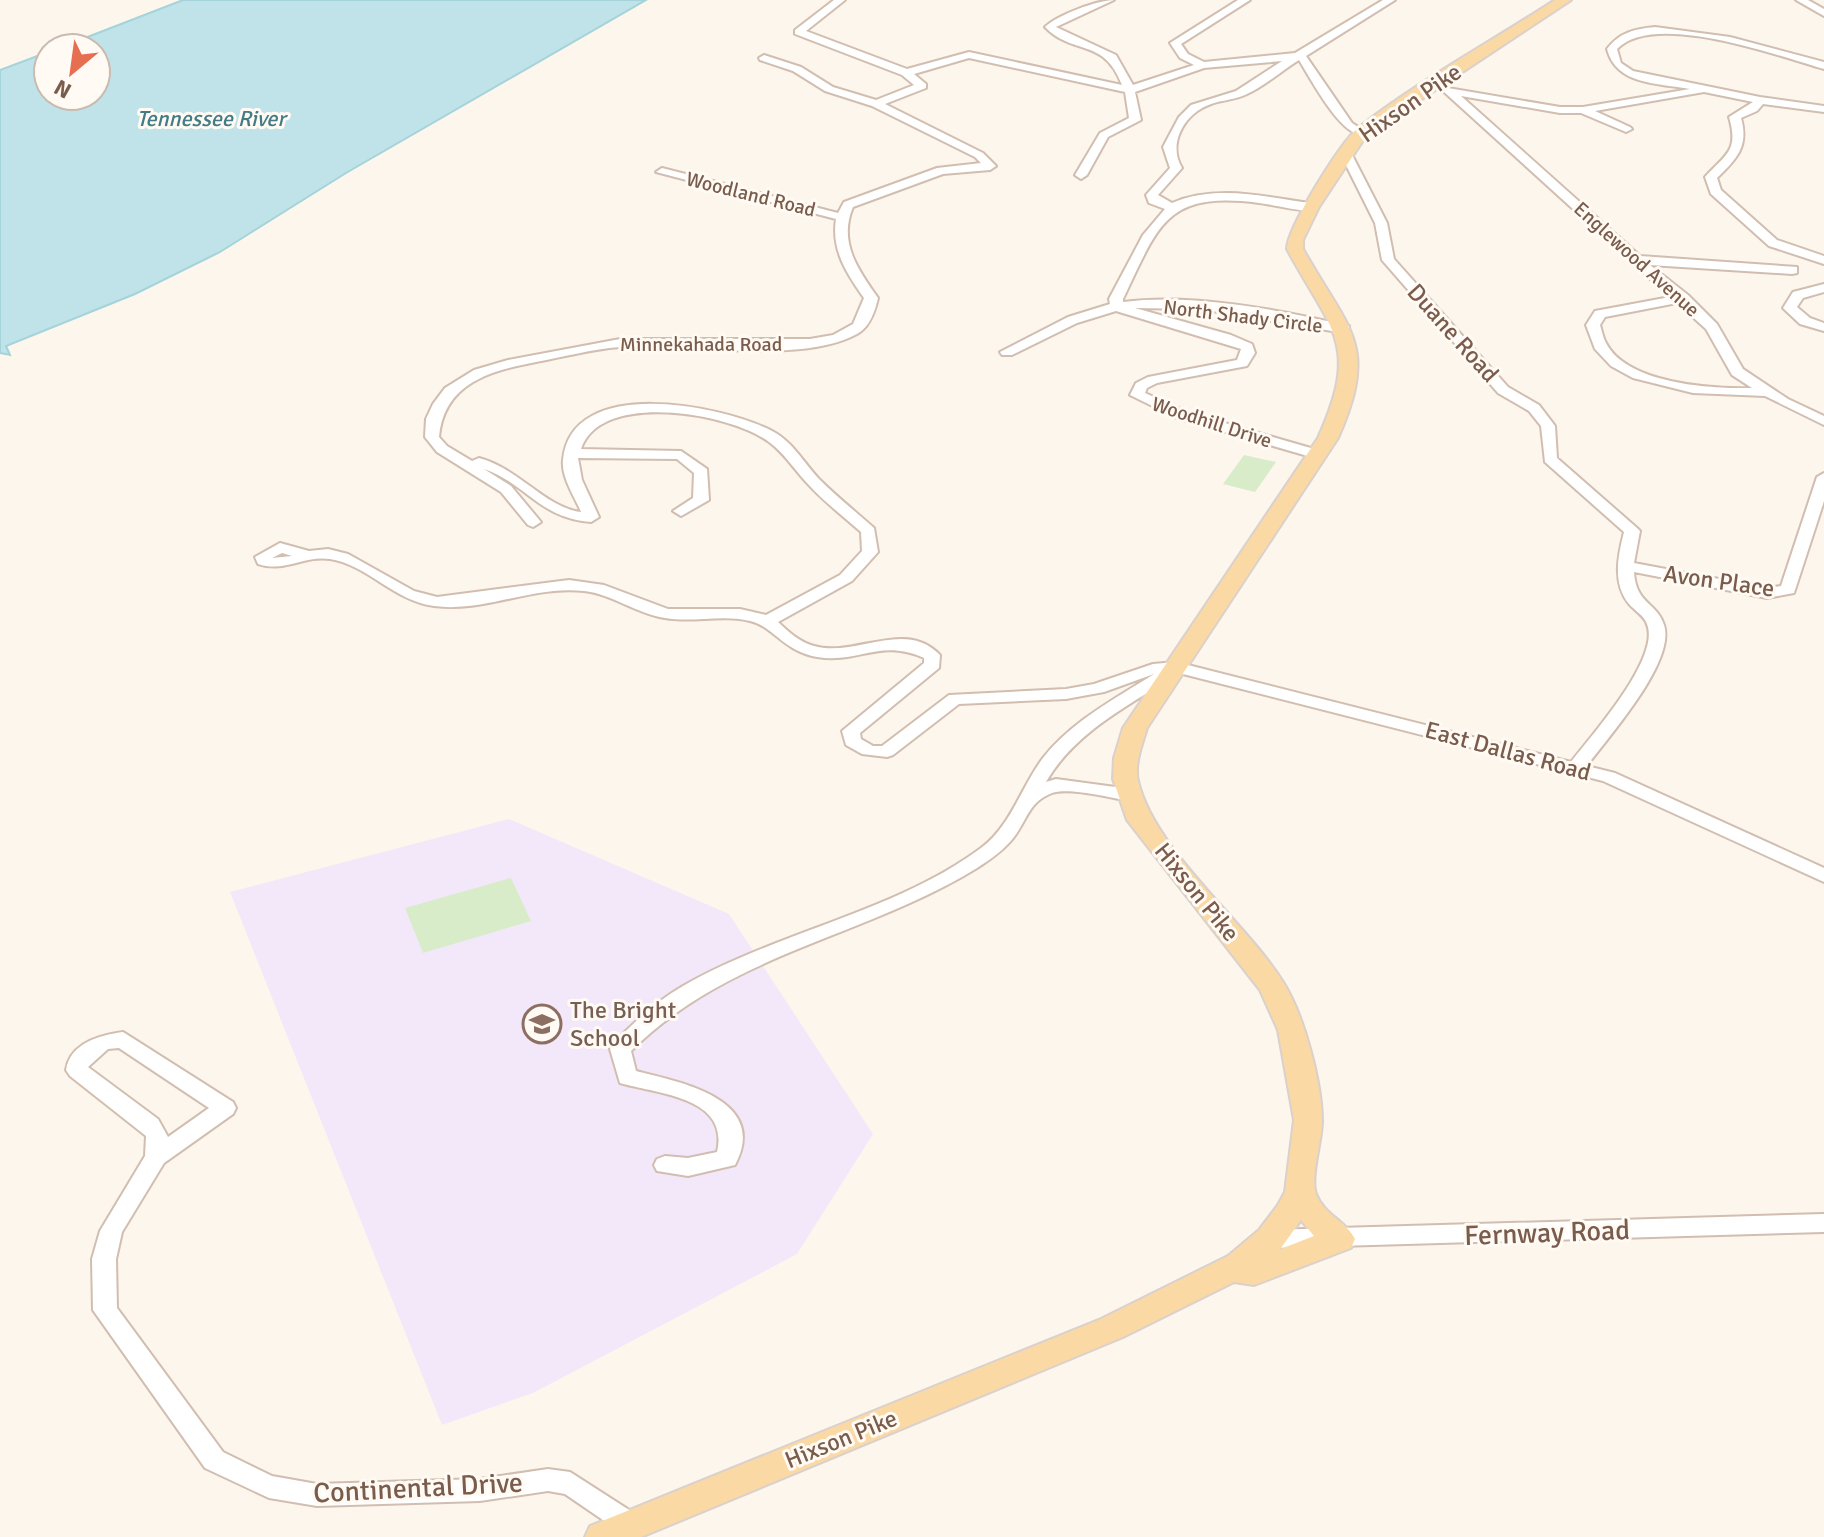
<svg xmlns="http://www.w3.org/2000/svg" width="1824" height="1537" font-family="Signika,sans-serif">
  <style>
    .education { fill: #f3e8fa }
    .green { fill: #d8ecc9 }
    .water { fill: #bfe3e8; stroke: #a5d3da; stroke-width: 2 }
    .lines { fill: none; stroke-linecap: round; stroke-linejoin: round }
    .minor-casing { stroke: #d1beb0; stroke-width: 4 }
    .major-casing { stroke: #dad1cd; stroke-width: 4 }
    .minor { fill: #fff; fill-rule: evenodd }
    .major { fill: #fbd9a5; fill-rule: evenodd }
    .labels { text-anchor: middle; stroke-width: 6; stroke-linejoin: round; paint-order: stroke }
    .far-street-label { font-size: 20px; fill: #7a5c4d; stroke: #fffaf3 }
    .far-water-label { font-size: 22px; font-style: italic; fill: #437c86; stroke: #fffaf3 }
    .street-label { font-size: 24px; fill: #7a5c4d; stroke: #fffaf3 }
    .education-label { font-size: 24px; fill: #785e54; stroke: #fffaf3; text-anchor: start }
    .near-street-label { font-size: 28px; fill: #7a5c4d; stroke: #fffaf3 }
  </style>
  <rect width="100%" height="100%" fill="#fdf6ec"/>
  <!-- education -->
  <polygon class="education" points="509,819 729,914 873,1134 797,1254 533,1393 442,1425 230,892"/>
  <!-- green -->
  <g class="green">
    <polygon points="1244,455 1276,462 1255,492 1223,484"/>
    <polygon points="511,878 531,921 423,953 405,908"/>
  </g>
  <!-- water -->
  <polygon class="water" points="183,0 646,0 346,173 220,252 135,294 6,346 10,355 0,353 0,70 48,52 48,96 96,96 96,48 59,48"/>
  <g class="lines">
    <defs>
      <g id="minor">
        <path d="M834 0H845L806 31 907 69 969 52 1122 85C1104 37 1073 56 1045 27 1057 15 1098 0 1114 0L1056 27 1116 55 1133 85 1194 65 1180 58 1170 43 1238 0H1250L1181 44 1188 54 1204 62 1295 53 1383 0H1395L1306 56 1352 123 1364 131V135C1341 137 1311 79 1299 60 1281 71 1265 86 1247 94 1235 100 1222 100 1211 104 1185 113 1167 143 1182 168L1158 195 1172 203C1216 184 1265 197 1311 203L1315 204V210C1298 212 1277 205 1259 203 1166 191 1159 224 1123 299V302C1193 293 1280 310 1349 326V332L1344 333 1200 309 1135 308 1231 335 1252 344 1255 353 1247 366 1157 383 1147 388 1145 393 1187 412 1321 451V457H1311L1177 418 1130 395 1136 383 1148 377 1237 360 1241 349 1116 311 1077 323 1012 355H1002L1000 352 1068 317 1110 304 1109 299 1143 235 1165 209 1149 203 1146 195 1170 168 1163 147 1179 117 1191 105 1236 91 1282 61 1204 68 1135 92 1141 120 1108 137 1087 175 1081 179 1075 175 1100 133 1129 118 1125 92 969 58 914 74 926 84V88L885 104 983 153 996 166 990 170 943 174 853 207C838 242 858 270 878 298 875 311 870 327 857 334 800 365 686 343 620 347 592 349 564 357 536 362 490 371 444 383 439 437L447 446 472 461 479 458C518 468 546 508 581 512 575 497 561 477 563 460 571 375 722 405 772 431 792 441 804 463 819 479 836 496 856 512 874 528L878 552 852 581 778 622C789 632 799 642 814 646 855 658 905 618 940 655L939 668 860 733 861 739 873 746H882L949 695 1066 689 1094 684 1153 664 1176 662 1571 762C1591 736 1664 655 1646 622 1643 615 1634 610 1629 604 1612 583 1618 556 1624 532L1545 462 1541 426 1529 411 1498 393 1382 260 1375 223 1340 153 1350 151 1387 223 1394 259 1508 387 1539 405 1555 426 1557 458 1637 528 1640 531 1634 563 1767 588 1781 586 1817 477 1824 473V501L1794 593 1767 598 1634 572C1636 605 1657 602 1664 625 1676 662 1608 737 1587 766L1615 773 1824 868V882L1603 781 1179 673C1132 704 1075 731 1046 782L1056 779 1130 789 1136 791 1139 795 1136 799 1130 801C1112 798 1068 787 1052 793 1029 802 1028 818 1014 837 1004 850 991 859 977 868 863 938 729 953 631 1051L636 1071C680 1082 770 1099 735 1165L688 1176 657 1171 654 1165 657 1159 665 1156 688 1158 717 1152C730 1097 658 1094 620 1083L610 1049 613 1044C634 1022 657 1001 683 986 777 932 895 912 981 848 1011 826 1021 787 1043 758 1072 721 1115 699 1154 674L1104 692 1066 699 959 704 893 755 887 757 862 754 846 745 842 731 924 663V658C880 638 859 664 817 657 783 651 773 626 750 621 722 614 692 623 665 618 637 614 612 594 584 591 533 585 484 613 434 606 394 601 368 565 330 559 304 555 285 573 258 564L255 557 280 543 309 551 328 549 348 554 414 591 437 597 569 580 604 585 668 609H740L766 615 840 575 862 551 861 532C843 516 823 501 807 483 794 469 784 453 769 442 731 413 600 390 581 449L681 451 707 469 709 500 681 516 673 511 693 498 694 473 677 459 578 458 582 480 599 517 591 522C539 518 527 484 484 469L511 486 541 522 533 527 528 525 501 492 437 452 425 437 426 419 433 404 445 388 474 370 508 360 620 339H810L833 335 853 324 864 298C847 274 831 250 836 219L656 172 662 168 838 213 844 202 937 168 981 163 975 157 872 106 825 91 793 71 760 60 759 58 764 55 801 67 833 87 876 100 914 85 902 75 795 34V30ZM282 553 292 556 272 558Z"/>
        <polygon points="1796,0 1808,0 1824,9 1824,16"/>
        <path d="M1655 27 1730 37 1824 62V69C1778 56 1654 10 1617 49L1621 63 1633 71 1760 97 1824 106V112L1763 104 1757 111 1741 118C1749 146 1737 159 1717 178L1721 190 1777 240 1824 256V264L1769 246 1711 194 1705 177C1726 154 1739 151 1729 117L1753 102 1704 92 1595 111 1630 127 1632 129 1626 132 1581 113H1560L1461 96 1640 256 1797 267V273L1792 274 1650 265 1688 295 1717 324 1743 369 1788 399 1824 416V425L1765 396 1693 393 1633 378 1611 366 1595 349 1586 325 1595 311 1670 297 1443 91 1448 88 1560 107H1583L1690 89C1657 83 1616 85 1607 49 1620 32 1635 29 1655 27ZM1677 303 1706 329 1732 375 1752 388C1712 389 1627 384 1606 343 1603 338 1602 331 1600 325L1605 317Z"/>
        <polygon points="1824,284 1824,292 1803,298 1797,307 1810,318 1824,323 1824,331 1800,324 1783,308 1793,292"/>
        <path d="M123 1032 233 1102 236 1108 233 1114 164 1163 122 1232 116 1259 117 1308 223 1452 272 1476 317 1484 480 1479 548 1469 570 1472 640 1517 644 1525 640 1533 631 1537 622 1533 565 1494 548 1491 480 1501 317 1506 269 1498 205 1468 93 1310 92 1259 100 1231 145 1156 146 1136 70 1076 66 1070C70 1043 100 1035 123 1032ZM119 1048 209 1108 168 1137 158 1119 88 1067 108 1049Z"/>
        <polygon points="1824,1214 1824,1232 1270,1248 1262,1245 1259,1239 1262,1233 1270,1230"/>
      </g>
      <path id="major" d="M1555 0H1571L1366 136 1319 207 1303 240V249C1348 330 1380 343 1338 438L1147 728C1142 745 1134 764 1138 781 1154 850 1245 921 1283 982 1304 1015 1322 1083 1322 1122 1322 1140 1310 1178 1316 1194 1324 1215 1346 1221 1355 1239L1351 1248 1254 1285 1234 1282 1123 1337 641 1537H585L590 1526 1101 1319 1228 1256 1259 1230 1278 1205 1285 1192 1294 1120 1278 1030 1260 990 1127 820 1113 779 1114 758 1123 728 1318 438C1361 343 1331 331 1287 249 1287 229 1341 141 1358 128 1418 81 1491 42 1555 0ZM1301 1220 1314 1236 1278 1250 1281 1248Z"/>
    </defs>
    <!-- minor casing -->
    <use href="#minor" class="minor-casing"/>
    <!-- major casing -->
    <use href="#major" class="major-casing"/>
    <!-- minor -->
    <use href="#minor" class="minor"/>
    <!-- major -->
    <use href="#major" class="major"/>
  </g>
  <!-- icons -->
  <defs>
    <symbol id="school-ring" viewBox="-11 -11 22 22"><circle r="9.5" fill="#fffaf3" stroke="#8d6e63" stroke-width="1.5"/><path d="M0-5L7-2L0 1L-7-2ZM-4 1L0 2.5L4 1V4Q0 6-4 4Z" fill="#8d6e63"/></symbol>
  </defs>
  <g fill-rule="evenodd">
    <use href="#school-ring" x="520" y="1002" width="44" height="44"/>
  </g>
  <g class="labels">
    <!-- far-street labels -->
    <g class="far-street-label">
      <text transform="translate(751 194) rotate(14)" y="7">Woodland Road</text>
      <text transform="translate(1637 259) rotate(42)" y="7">Englewood Avenue</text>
      <text transform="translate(1243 316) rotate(7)" y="7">North Shady Circle</text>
      <text x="701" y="351">Minnekahada Road</text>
      <text transform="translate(1212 422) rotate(18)" y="7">Woodhill Drive</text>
    </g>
    <!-- far-water labels -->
    <g class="far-water-label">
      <text x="211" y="126">Tennessee River</text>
    </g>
    <!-- street labels -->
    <g class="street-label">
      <text transform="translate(1410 103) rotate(-35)" y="8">Hixson Pike</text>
      <text transform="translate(1453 333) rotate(48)" y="8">Duane Road</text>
      <text transform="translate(1719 581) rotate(8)" y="8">Avon Place</text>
      <text transform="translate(1508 751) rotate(15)" y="8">East Dallas Road</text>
      <text transform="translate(1197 892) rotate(51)" y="8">Hixson Pike</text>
      <text transform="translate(841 1439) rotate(-22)" y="8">Hixson Pike</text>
    </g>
    <!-- education labels -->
    <g class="education-label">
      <text x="570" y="1018">The Bright<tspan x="570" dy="28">School</tspan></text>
    </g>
    <!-- near-street labels -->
    <g class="near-street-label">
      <text transform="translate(1547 1232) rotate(-2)" y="10">Fernway Road</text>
      <text transform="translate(418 1487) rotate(-3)" y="10">Continental Drive</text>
    </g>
  </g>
  <!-- north arrow -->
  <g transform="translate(72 72) rotate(209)"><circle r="38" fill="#fffaf3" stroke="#cabbb1" stroke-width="2"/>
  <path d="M0-6L14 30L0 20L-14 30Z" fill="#e76f51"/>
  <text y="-12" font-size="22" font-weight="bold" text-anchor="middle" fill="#7a5c4d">N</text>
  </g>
</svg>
